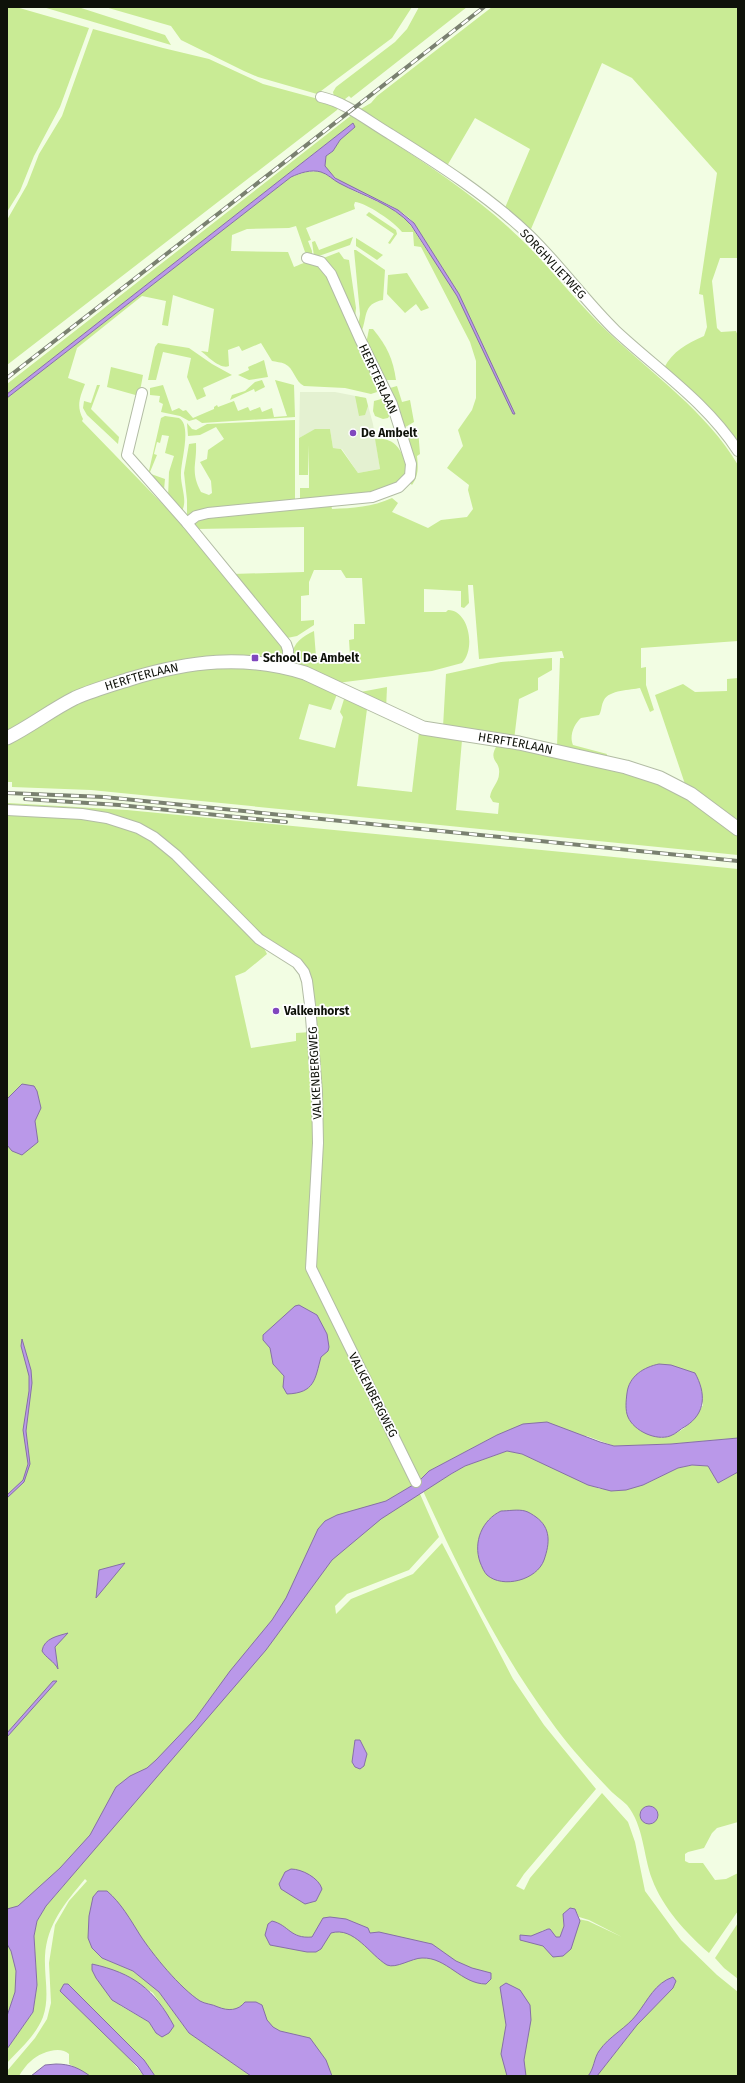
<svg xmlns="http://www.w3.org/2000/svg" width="745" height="2083" font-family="'Fira Sans',sans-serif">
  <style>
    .built { fill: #e4f1d1 }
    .green { fill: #c9eb95; fill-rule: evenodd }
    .water { fill: #ba98e9; stroke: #8670a6 }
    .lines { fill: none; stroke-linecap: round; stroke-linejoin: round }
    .minor-casing { stroke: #b2bca4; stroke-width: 12 }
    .tertiary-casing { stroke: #b2bca4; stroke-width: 15 }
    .minor { stroke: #fff; stroke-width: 10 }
    .tertiary { stroke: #fff; stroke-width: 13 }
    .rail-casing { stroke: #7a8170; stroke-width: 4 }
    .rail { stroke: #fff; stroke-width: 2.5; stroke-dasharray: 8; stroke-linecap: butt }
    .poi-dot { fill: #8047be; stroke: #fff; stroke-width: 1.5 }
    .labels { text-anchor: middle; stroke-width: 3.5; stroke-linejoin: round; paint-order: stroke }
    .street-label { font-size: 12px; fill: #0e1109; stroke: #fff }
    .poi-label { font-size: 12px; font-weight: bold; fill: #0e1109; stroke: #fff; text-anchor: start }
  </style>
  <rect width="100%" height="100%" fill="#f2fde3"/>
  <!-- built -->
  <polygon class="built" points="300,392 335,392 366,398 373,424 380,469 358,473 342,449 333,448 330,429 312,431 299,438"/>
  <!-- green -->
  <g class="green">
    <polygon points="7,7 16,7 89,28 60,107 34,156 20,191 7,212"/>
    <polygon points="43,7 78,7 165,35 171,45"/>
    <polygon points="105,7 412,7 392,38 317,94 258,77 244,71 181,40 171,26"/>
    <polygon points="419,7 467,7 351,98 349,96 345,99 347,101 344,104 334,97 333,92 336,87 395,42 407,29"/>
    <path d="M492 7H738V258H720L712 281 717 328 721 332 736 331 738 336V445L664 368C673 351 686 344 704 336L707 327 703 295 699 294 717 173 632 78 602 63 531 229 525 226 504 210 530 149 475 118 447 166 357 111 371 103 377 96Z"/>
    <polygon points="93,29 163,48 209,59 263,84 322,100 339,107 337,110 7,365 7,220 27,185 39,154 62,116"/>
    <path d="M353 114 373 125 379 133C431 167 482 200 526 244 554 272 579 305 608 332 653 375 706 411 738 465V641L641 648V668L646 667V685L654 710 650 712 640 688C631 690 609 690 604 700 601 705 602 710 599 715L581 718C574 724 569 736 573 745L607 754 606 757 557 747 560 658H564L562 651 479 659 473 585H468L469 603 464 608 461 607V591L424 589V612H446L448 610C469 610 476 649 462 663L432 671 337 683 295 665C287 648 300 637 314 631L316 657 350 656 349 640 354 639V624H365L362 578H346L341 570H314L309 582V595L301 596V621L314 620V625L297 636 287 638 232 574 304 572V527L196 529 193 524 196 519 331 504 332 509C353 508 372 507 392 498L398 503 392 512 428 528 441 520 467 517 473 509 468 490 469 485 447 468 463 446 458 430 472 410 476 398V361L470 342 421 247 414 246 413 232H402C396 223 365 202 355 202L354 205 355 209 306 228 311 240 308 241 312 251V257L305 252 296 226 289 228 247 229 232 235 231 251 288 252 294 267C301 264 310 259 317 264 335 274 364 357 374 380L377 392 371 394 345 388 304 386C295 382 294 368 285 364 281 362 276 362 272 361L261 343 242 351 239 346 228 350 229 366C221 370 207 356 201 351L208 352 214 309 173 295 168 326 162 325 166 301 142 296 77 348 68 378 85 384C80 397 76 406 83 419L82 421 179 521 280 644 283 650V659L277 661 185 660 7 731V398L291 177 306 172 320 171 352 190 389 207 407 220 428 252 437 262 457 296 514 414 459 294 414 223C392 197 341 193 325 166L326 156 333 151 340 140 355 127 353 123 7 394V384Z"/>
    <polygon points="369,212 396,230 397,234 390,244 388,243 394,234 366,215"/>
    <polygon points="353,237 350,245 316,257 314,256 312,242 315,241 319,250"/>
    <polygon points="356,238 383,255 377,260 356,246"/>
    <path d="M354 250H356L385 270 383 300C362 304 368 317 361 333L358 327 360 314Z"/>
    <polygon points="339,252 344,259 349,260 356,308 355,318 321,259"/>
    <polygon points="407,273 429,308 421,311 416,304 405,313 387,294 388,275"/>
    <path d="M369 329H373C387 346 393 359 396 380H386L380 374 366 344Z"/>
    <polygon points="158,343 189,348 212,364 232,375 203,388 206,396 197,400 187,377 191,358 163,352 156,380 148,380 155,347"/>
    <polygon points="264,360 268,377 249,380 238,375 249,370 248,367"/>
    <polygon points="111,367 143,375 139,396 107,387"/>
    <polygon points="262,380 265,387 255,392 254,389 230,400 232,395 245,391 255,382"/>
    <polygon points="275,380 294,385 295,417 202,423 196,419 189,421 180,416 161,412 163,404 159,402 160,396 150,395 150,388 163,385 172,411 179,408 183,411 186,410 193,418 214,409 214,407 217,405 218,407 234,401 238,411 248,407 250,411 260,407 262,412 272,408 274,417 287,416"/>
    <polygon points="97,385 100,385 91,409 119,437 118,444 87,415 83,408 84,401 91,403"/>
    <polygon points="397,386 402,402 410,400 414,422 402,429 389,391 390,388"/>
    <polygon points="355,396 366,398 368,406 365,415 359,416"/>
    <polygon points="385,398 391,413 388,418 383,419 375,416 373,411 374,401"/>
    <path d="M165 416 179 418C192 425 181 461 181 473 180 485 188 500 182 511L168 498 169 472 174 456 165 453 169 436 162 435 160 443 157 442 154 454 157 455 150 472 151 474 165 479 164 490 148 475 161 418Z"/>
    <path d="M295 420V501L188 517 187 515V500L184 473 189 444 196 443C197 465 190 471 201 492L209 495 212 493 211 481 200 462 207 459 208 450 224 439 216 427 200 435 188 436 187 423 192 429 196 430 207 424Z"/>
    <path d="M315 429H330L333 448 341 449 358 473 380 469 375 439C397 436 403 454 409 471L403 481 389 485 378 491 300 501V488H309V445L308 475H299V438Z"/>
    <path d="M418 429 420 454 417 456C418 467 419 475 412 485L410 483 412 480 403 434Z"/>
    <polygon points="552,658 552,670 538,678 538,690 519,699 514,740 443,727 446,674 501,662"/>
    <path d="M215 664 293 674 337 694 331 710 309 704 299 739 335 748 343 717 340 712 345 696 367 709 357 786 412 792 419 732 462 740 456 810 498 814 499 803 493 802 490 797C491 788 499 782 499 774 501 760 487 762 497 745L599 765 670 787 738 834V855L91 790 12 787V782H7V741L92 694Z"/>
    <polygon points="738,678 738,821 685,784 655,695 683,684 695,692 727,691 727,679"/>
    <polygon points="387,687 386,710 355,693"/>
    <path d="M8 803 127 810 738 869V1438L671 1444 614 1446 587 1436 497 1435 429 1471 418 1482 314 1271 317 1193 308 978 143 828 8 808ZM639 1372 701 1397 703 1405C692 1422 683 1434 661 1438L628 1389Z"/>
    <path d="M7 814H40L122 824 163 847 264 948 267 954 245 972 235 976 251 1048 296 1041V1033L311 1032 315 1145 312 1278 420 1494 439 1537 409 1570 347 1594 335 1606 336 1614 351 1599 413 1574 442 1543 513 1679 544 1725 596 1789 524 1874 516 1886 524 1890 530 1878 602 1793 628 1822 635 1842 645 1891 681 1940 717 1975 738 1992V2076H597L637 2025 589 2076H264L115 1928 102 1958 133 1971 148 1982 159 1992 189 2033 251 2076H155L144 2060 67 1984 144 2076H90L69 2064V2054C60 2045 39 2053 31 2061 26 2065 22 2071 19 2076H7V2071L35 2038 47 2019 51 2003 49 1963 55 1925 69 1901 87 1881 85 1879C65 1903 47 1924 45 1956 44 1977 50 1997 43 2017 36 2035 20 2049 7 2063V2049L33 2012 37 1985 34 1936 37 1921 46 1906 77 1870 24 1927 19 2016 7 2032ZM577 1913 579 1917 589 1920 622 1937 588 1921 573 1918 563 1944 541 1931 548 1929 556 1937H560L564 1926 563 1917ZM126 1975 153 1993 166 2012 156 2033 149 2022 121 2006 96 1978Z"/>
    <path d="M507 1451 522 1454 600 1489 643 1485 678 1468 692 1465 708 1466 718 1483 738 1472V1822L717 1828 712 1833 704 1848 688 1852 685 1854V1861L689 1863H703L715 1880 726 1879 738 1873V1911L709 1953C686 1933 663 1908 652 1879 643 1855 644 1826 627 1805 621 1799 613 1794 607 1787 587 1766 567 1744 550 1720 498 1649 460 1571 423 1491L465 1466Z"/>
    <polygon points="738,1923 738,1979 724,1968 715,1958"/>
  </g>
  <!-- water -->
  <g class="water">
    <path d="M353 123 355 127 340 140 333 151 326 156 325 166 335 178 398 210 414 223 459 294 515 414H513L457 296 411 225C393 204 363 196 339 183 333 180 328 174 321 172 311 169 300 173 291 177L7 398V394Z"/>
    <polygon points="22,1084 34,1086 37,1091 41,1108 35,1121 38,1142 22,1155 12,1151 7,1145 7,1099"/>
    <path d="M299 1305 317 1315 327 1334 329 1347 328 1351 321 1357C315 1379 315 1393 287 1394L283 1387 284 1376 273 1364 270 1348 263 1340V1335L295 1306Z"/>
    <polygon points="22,1339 31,1370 32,1383 26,1431 30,1464 24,1482 7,1498 7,1495 23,1480 28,1464 23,1430 29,1391 29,1376 21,1346"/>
    <path d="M659 1364 671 1365 695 1373C706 1393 706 1413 686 1426 680 1429 676 1434 670 1436 656 1441 634 1431 628 1417 625 1410 626 1401 627 1393 629 1376 644 1367 659 1364Z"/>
    <polygon points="547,1422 600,1442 614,1446 671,1444 738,1438 738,1472 718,1483 708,1466 692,1465 678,1468 643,1485 626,1490 611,1491 588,1485 522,1454 507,1451 465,1466 451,1474 381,1519 332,1560 266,1650 46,1906 37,1921 34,1936 37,1985 33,2012 7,2049 7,2016 15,1992 16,1971 11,1951 7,1944 7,1909 18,1906 60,1868 90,1835 116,1787 130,1776 147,1768 156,1760 195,1719 230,1671 272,1620 286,1598 318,1529 325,1521 337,1515 386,1501 418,1482 429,1471 497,1435 523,1424"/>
    <path d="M501 1511C508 1511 518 1509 525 1511 529 1512 533 1515 536 1517 551 1528 550 1543 544 1560 537 1580 503 1589 487 1575 484 1572 482 1567 480 1562 473 1542 482 1520 501 1511Z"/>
    <polygon points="125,1563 96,1598 99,1570"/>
    <path d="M68 1633 55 1647 58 1669C54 1661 46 1658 42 1651 44 1638 58 1636 68 1633Z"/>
    <polygon points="53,1681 57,1681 7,1737 7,1733"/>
    <polygon points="355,1740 360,1740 367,1754 364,1766 360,1769 355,1767 352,1762"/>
    <circle cx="649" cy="1815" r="9"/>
    <path d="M291 1869C302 1869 319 1878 322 1889L316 1901 305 1904 281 1889 279 1884 285 1872Z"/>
    <path d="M98 1891H107C121 1903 130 1919 140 1935 153 1955 180 1988 200 2001 205 2004 212 2004 218 2007 228 2011 238 2011 245 2002H256L262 2005 267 2020 273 2027 280 2031 310 2038 326 2060 332 2076H251L189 2033 159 1992 133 1971 102 1958 92 1948 88 1938 89 1916 93 1897Z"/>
    <polygon points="570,1908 575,1909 580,1921 571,1949 563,1956 553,1957 543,1946 520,1940 520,1935 531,1936 548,1929 550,1929 556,1937 560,1937 564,1926 563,1914"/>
    <path d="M330 1917 346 1919 368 1928 370 1933 379 1932 432 1944 456 1961 472 1968 491 1973V1979L486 1984C461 1984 447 1957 422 1958 412 1958 396 1969 387 1965 370 1955 354 1926 331 1933L321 1949 316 1952H307L270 1945 265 1935 268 1924 272 1921C289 1925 290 1939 312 1937L323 1918Z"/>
    <path d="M92 1964C133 1973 154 1989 174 2026L169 2033 162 2037 156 2033 149 2022 112 2000 96 1978 92 1970Z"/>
    <path d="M673 1977 676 1981 673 1988 637 2025 597 2076H588C594 2069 594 2058 599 2051 609 2036 627 2028 637 2014 648 2000 655 1983 673 1977Z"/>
    <polygon points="506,1983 520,1990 530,2005 531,2020 524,2060 526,2076 507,2076 501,2054 506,2025 500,1987"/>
    <polygon points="64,1984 68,1984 144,2060 155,2076 144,2076 138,2067 60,1991"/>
    <path d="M56 2064C70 2064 79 2068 90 2076H31L45 2065Z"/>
  </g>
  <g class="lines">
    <defs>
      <g id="minor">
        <path d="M321 97C345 102 368 121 390 134 438 164 487 195 529 235 560 265 585 301 616 331 658 370 706 402 738 451"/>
        <polyline points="142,393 127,455 187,523 286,644 288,650 288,668"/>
        <polyline points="187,523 196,516 208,513 372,497 399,487 410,476 411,464 392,404 360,339 331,274 321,262 307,258"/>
        <polyline points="7,810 82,814 107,818 138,828 154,837 176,855 259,939 297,963 304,972 307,981 310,1005 317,1092 318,1143 311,1268 416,1482"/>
      </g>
      <g id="tertiary">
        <path id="s1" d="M7 738C31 726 51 710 75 698 93 690 111 685 130 679 189 661 244 654 305 673L423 728 519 743 626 767 660 778 691 794 738 829"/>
      </g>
    </defs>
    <!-- minor casing -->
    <use href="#minor" class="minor-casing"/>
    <!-- tertiary casing -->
    <use href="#tertiary" class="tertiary-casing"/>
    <!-- minor -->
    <use href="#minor" class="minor"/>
    <!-- tertiary -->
    <use href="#tertiary" class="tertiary"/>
    <defs>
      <g id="rail">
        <polyline points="7,378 484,7"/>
        <polyline points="7,793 104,797 738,861"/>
        <polyline points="25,799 119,805 286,822"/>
      </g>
    </defs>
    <!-- rail casing -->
    <use href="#rail" class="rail-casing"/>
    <!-- rail -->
    <use href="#rail" class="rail"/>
  </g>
  <!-- markers -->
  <g class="poi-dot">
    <circle cx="353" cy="433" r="4"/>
    <rect x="251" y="654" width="8" height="8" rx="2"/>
    <circle cx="276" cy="1011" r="4"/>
  </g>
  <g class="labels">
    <!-- street labels -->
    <g class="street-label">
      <text transform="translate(553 264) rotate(47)" y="4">SORGHVLIETWEG</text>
      <text transform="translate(378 379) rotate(65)" y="4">HERFTERLAAN</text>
      <text dy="4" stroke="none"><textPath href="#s1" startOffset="149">HERFTERLAAN</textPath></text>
      <text dy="4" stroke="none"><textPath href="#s1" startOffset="539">HERFTERLAAN</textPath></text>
      <text transform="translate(315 1073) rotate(-93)" y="4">VALKENBERGWEG</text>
      <text transform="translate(373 1395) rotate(63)" y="4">VALKENBERGWEG</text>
    </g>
    <!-- poi labels -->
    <g class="poi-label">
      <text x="361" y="437">De Ambelt</text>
      <text x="263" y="662">School De Ambelt</text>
      <text x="284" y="1015">Valkenhorst</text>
    </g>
  </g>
  <!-- border -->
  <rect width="745" height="2083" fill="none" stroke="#0e1109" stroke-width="16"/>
</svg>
